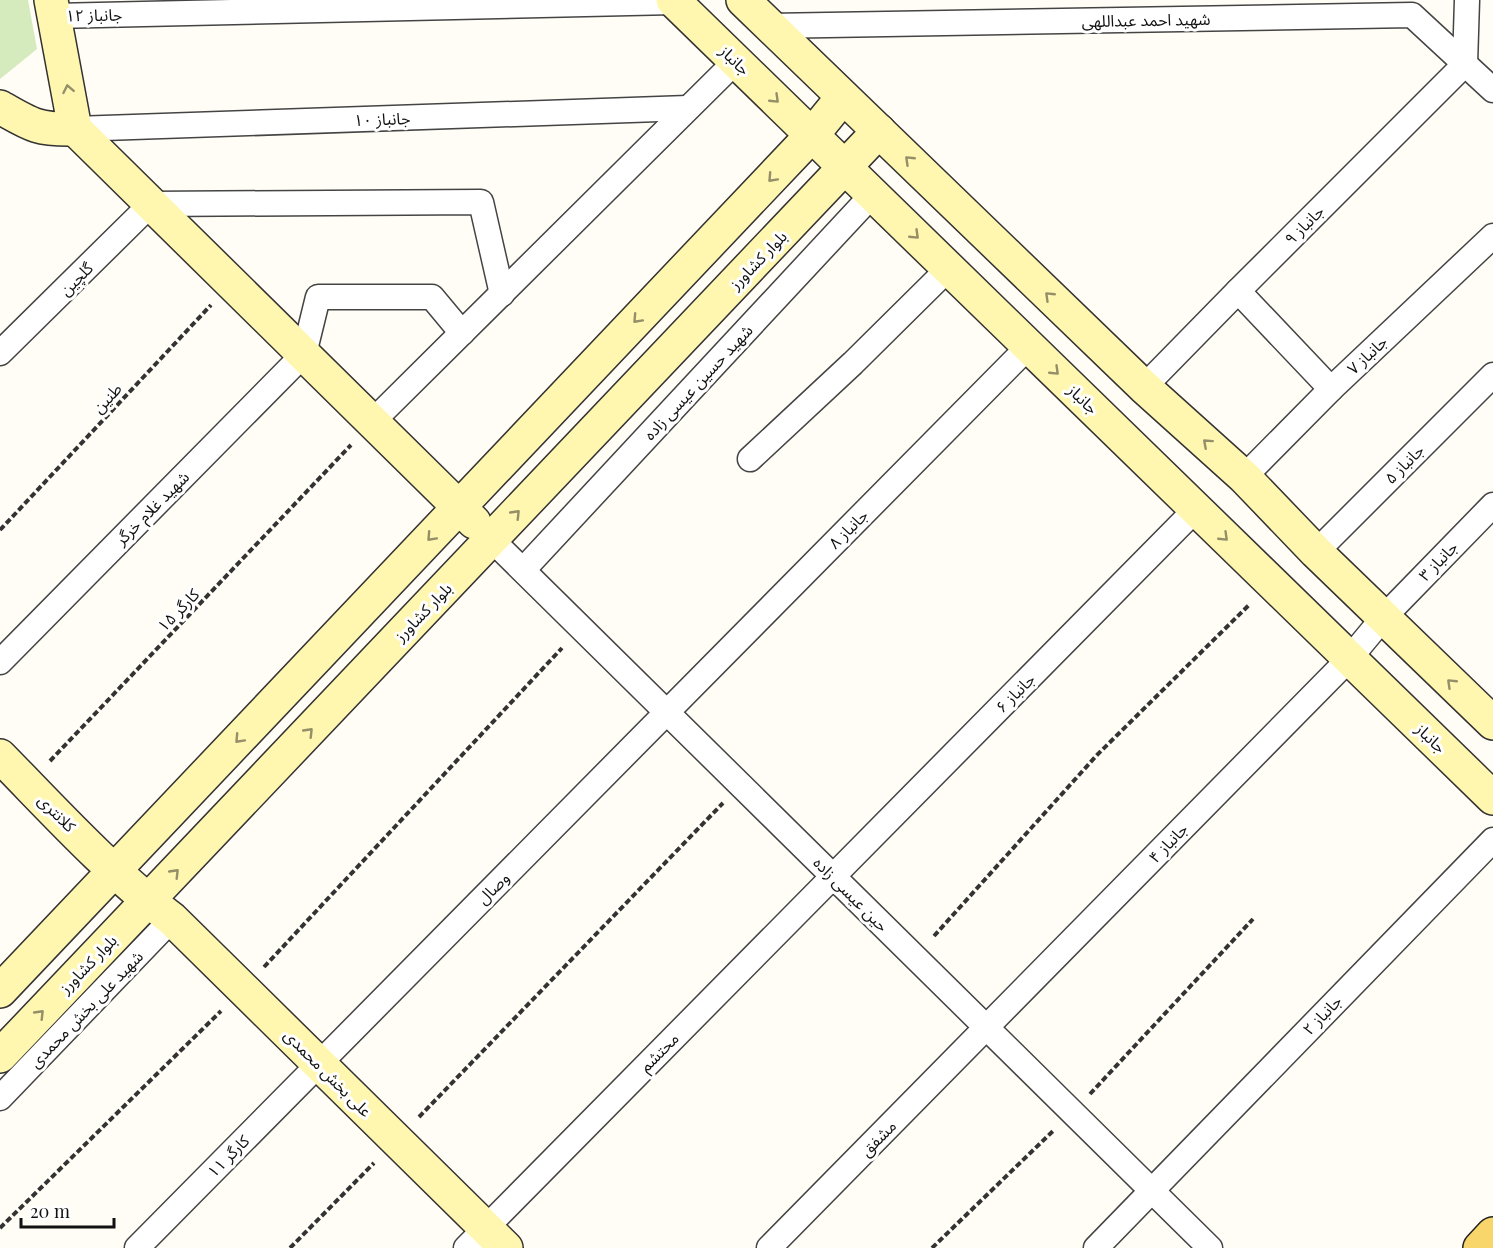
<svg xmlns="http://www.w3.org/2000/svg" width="1493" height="1248" font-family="'Playfair Display','Noto Sans Arabic',serif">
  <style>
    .green { fill: #d5ebbd }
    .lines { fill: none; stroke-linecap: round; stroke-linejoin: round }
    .street-casing { stroke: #444; stroke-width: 27 }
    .secondary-casing { stroke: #333; stroke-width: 36 }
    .primary-casing { stroke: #222; stroke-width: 36 }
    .path { stroke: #333; stroke-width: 4; stroke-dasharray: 6 3; stroke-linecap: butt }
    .street { stroke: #fff; stroke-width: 24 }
    .secondary { stroke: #fff6b0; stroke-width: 33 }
    .primary { stroke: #f9d66b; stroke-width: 33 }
    .oneway { stroke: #948f68 }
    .labels { text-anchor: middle; stroke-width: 6; stroke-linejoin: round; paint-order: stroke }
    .street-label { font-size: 16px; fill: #111; stroke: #fff }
  </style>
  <rect width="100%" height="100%" fill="#fffdf5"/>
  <!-- green -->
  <polygon class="green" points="0,0 28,0 37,49 0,79"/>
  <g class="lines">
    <defs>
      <g id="street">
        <polyline points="54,16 674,2"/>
        <polyline points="769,26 1412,15 1493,90"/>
        <polyline points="1465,64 1467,0"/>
        <polyline points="75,129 688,108"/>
        <polyline points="1238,291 1331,389"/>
        <polyline points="0,353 151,204 481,202 502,294"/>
        <polyline points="1144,387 1238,291 1465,64"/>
        <polyline points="372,422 736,61"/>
        <polyline points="750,459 853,363 949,268"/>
        <polyline points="1244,477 1331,389 1493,236"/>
        <polyline points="492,540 1210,1248"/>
        <polyline points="1316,552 1493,375"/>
        <polyline points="523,570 873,194"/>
        <polyline points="0,662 304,354 318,297 432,297 462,333"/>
        <polyline points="0,1098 172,919"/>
        <polyline points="137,1248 1029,346"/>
        <polyline points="466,1248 1196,509"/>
        <polyline points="769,1248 1349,659 1383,618 1493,505"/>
        <polyline points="1096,1248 1493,840"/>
      </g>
      <g id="secondary">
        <polyline points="673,0 1493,798"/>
        <polyline points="743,0 1144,387 1244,477 1316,552 1493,723"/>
        <path d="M0 107C31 125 38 130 75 129L51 0"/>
        <polyline points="75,129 474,522"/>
        <path d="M0 756C55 812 109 872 172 919L506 1248"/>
        <polyline points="0,991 812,135 843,97"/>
        <polyline points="0,1056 879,131"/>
      </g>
      <polyline id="primary" points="1480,1248 1493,1234"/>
    </defs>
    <!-- street casing -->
    <use href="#street" class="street-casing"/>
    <!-- secondary casing -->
    <use href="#secondary" class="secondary-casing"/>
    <!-- primary casing -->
    <use href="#primary" class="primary-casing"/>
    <!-- path -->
    <g class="path">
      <polyline points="0,530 211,305"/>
      <polyline points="50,761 351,445"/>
      <polyline points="934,936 1097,755 1249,605"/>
      <polyline points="264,967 562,648"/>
      <polyline points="1090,1094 1253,919"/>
      <polyline points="419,1117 723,803"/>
      <polyline points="0,1228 221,1011"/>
      <polyline points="290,1248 374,1163"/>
      <polyline points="932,1248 1053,1131"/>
    </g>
    <!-- street -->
    <use href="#street" class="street"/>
    <!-- secondary -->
    <use href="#secondary" class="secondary"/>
    <!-- primary -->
    <use href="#primary" class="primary"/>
  </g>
  <!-- one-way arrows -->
  <defs><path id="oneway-chevron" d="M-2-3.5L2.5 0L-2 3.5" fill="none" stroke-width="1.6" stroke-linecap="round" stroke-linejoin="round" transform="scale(1.5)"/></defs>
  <g class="oneway">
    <use href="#oneway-chevron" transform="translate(68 89) rotate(-101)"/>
    <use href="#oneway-chevron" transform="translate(775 99) rotate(44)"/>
    <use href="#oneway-chevron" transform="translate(909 160) rotate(-136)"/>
    <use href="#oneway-chevron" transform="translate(772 178) rotate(133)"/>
    <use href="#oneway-chevron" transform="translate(915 235) rotate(44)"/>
    <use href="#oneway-chevron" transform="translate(1049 296) rotate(-136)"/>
    <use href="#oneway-chevron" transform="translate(637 319) rotate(133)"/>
    <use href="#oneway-chevron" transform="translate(1055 371) rotate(44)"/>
    <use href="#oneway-chevron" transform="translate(1207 443) rotate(-138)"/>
    <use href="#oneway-chevron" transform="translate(516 514) rotate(-46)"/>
    <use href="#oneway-chevron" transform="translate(431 537) rotate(133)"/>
    <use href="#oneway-chevron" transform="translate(1224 537) rotate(44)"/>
    <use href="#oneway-chevron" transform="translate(1451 683) rotate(-136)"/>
    <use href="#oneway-chevron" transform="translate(309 732) rotate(-46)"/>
    <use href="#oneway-chevron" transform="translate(239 739) rotate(133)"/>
    <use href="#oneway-chevron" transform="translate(175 873) rotate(-46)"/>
    <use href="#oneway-chevron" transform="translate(40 1014) rotate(-46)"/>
  </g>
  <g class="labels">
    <!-- street labels -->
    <g class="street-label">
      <text transform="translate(94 15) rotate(-1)" y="6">جانباز ۱۲</text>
      <text transform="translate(1146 20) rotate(-1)" y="6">شهید احمد عبداللهی</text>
      <text transform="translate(735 60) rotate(44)" y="6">جانباز</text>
      <text transform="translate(382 119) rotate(-2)" y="6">جانباز ۱۰</text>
      <text transform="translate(1304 225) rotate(-45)" y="6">جانباز ۹</text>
      <text transform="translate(758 260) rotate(-46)" y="6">بلوار کشاورز</text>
      <text transform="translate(76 279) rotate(-45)" y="6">گلچین</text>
      <text transform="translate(1367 355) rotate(-43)" y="6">جانباز ۷</text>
      <text transform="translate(698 382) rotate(-47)" y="6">شهید حسین عیسی زاده</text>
      <text transform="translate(107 398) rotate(-47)" y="6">طنین</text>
      <text transform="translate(1083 399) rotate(44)" y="6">جانباز</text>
      <text transform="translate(1404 464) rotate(-45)" y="6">جانباز ۵</text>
      <text transform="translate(152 508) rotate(-45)" y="6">شهید غلام خرگر</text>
      <text transform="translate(848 529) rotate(-45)" y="6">جانباز ۸</text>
      <text transform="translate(1438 561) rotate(-46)" y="6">جانباز ۳</text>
      <text transform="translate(178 610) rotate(-46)" y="6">کارگر ۱۵</text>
      <text transform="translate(423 612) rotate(-46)" y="6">بلوار کشاورز</text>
      <text transform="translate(1015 693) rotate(-45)" y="6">جانباز ۶</text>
      <text transform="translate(1431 738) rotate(44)" y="6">جانباز</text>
      <text transform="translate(57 813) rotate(45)" y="6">کلانتری</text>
      <text transform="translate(1168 843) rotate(-46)" y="6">جانباز ۴</text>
      <text transform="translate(493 888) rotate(-45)" y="6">وصال</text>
      <text transform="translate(851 894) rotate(45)" y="6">حین عیسی زاده</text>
      <text transform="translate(88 964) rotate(-46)" y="6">بلوار کشاورز</text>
      <text transform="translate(86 1009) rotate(-46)" y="6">شهید علی بخش محمدی</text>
      <text transform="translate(1322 1015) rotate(-46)" y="6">جانباز ۲</text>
      <text transform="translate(659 1052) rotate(-45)" y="6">محتشم</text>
      <text transform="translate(328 1073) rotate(45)" y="6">علی بخش محمدی</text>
      <text transform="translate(878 1138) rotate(-45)" y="6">مشفق</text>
      <text transform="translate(228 1156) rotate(-45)" y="6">کارگر ۱۱</text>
    </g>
  </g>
  <!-- scale -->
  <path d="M21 1218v9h93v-9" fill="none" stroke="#111111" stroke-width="3"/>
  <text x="30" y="1218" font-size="18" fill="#111111" stroke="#ffffff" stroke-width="4.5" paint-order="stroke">20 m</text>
</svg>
